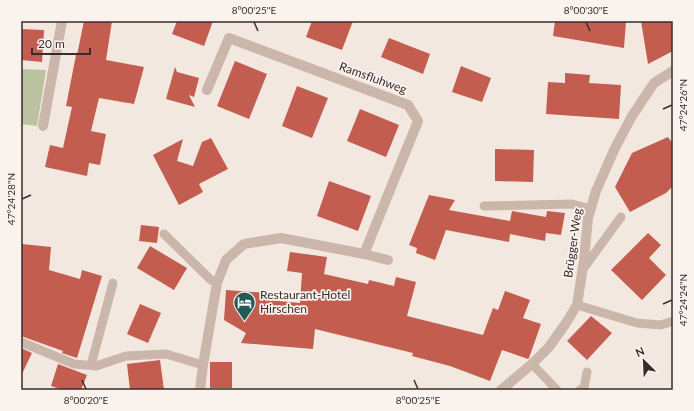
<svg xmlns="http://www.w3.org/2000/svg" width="694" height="411" font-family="Lato,sans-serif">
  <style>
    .green { fill: #bac2a0 }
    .building { fill: #c25d4f }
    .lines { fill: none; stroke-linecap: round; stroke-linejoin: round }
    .lane { stroke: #cbb6ac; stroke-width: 9 }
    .street { stroke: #cbb6ac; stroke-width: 10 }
    .ticks { fill: none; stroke: #392d2b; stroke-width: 1.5 }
    .labels { text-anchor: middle; stroke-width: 3.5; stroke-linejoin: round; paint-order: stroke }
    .street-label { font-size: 12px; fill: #392d2b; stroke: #faf2ed }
    .poi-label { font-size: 12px; fill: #392d2b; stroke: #faf2ed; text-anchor: start }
    .neatline { fill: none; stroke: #392d2b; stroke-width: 1.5 }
    .ticks-label { font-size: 10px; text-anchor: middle; fill: #392d2b }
  </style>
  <rect width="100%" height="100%" fill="#f3e8e0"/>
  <!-- green -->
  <polygon class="green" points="21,69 46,70 37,126 21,124"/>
  <!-- building -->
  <g class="building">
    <polygon points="84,21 112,21 106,60 144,67 134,104 99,98 91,131 106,134 100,165 89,163 87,176 45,167 50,145 63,148 72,107 66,106 76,55 77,55"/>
    <polygon points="177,21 213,21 204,46 172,34"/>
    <polygon points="312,21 353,21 342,50 306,37"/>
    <polygon points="555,21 626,21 624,48 553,36"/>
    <polygon points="641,21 673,21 673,51 648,64"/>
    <polygon points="21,29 44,30 42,62 21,60"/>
    <polygon points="389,38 430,54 423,74 381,57"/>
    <polygon points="235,61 267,74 249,119 217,106"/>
    <polygon points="461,66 491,78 482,102 452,92"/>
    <polygon points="175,67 177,72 199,78 194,97 189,95 195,107 166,99"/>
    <polygon points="565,73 590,75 589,83 621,85 619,119 546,114 548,82 565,83"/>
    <polygon points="297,86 328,98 312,138 282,126"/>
    <polygon points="360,109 399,125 386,157 347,141"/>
    <polygon points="668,137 673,144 673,186 666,193 630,212 615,187 632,153"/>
    <polygon points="211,138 228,169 199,184 203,192 179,205 153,155 183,139 177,161 193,166 202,142"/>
    <polygon points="495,149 534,150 533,182 495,181"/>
    <polygon points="329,181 371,196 358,231 317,216"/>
    <polygon points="429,195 455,200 449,210 510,221 512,211 546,217 547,211 565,213 561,235 546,233 545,241 510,234 509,242 446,230 435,260 416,253 417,248 409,245"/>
    <polygon points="141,225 159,227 157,243 139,241"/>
    <polygon points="648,233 661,245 649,258 666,275 642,300 611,270"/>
    <polygon points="22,244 51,247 49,270 80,279 82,270 102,276 77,358 62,353 63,351 21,336"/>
    <polygon points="150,246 187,268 174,290 137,268"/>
    <polygon points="290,252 327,257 324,274 368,284 369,280 394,286 396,277 416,282 407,316 483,335 493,308 498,310 505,291 530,300 523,318 541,324 529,358 528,359 502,350 490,381 450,366 412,356 413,353 315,329 313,349 241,343 246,333 224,320 226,290 268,293 267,300 300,303 302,273 287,271"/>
    <polygon points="140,304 161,313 148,343 127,334"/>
    <polygon points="591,316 612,333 587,360 567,341"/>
    <polygon points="21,348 32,353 21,376"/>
    <polygon points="160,360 164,390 130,390 127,364"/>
    <rect x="210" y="362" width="22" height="26"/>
    <polygon points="58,364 87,375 81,390 63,390 51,386"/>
  </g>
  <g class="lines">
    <!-- lane -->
    <g class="lane">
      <polyline points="484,206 572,204 591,209"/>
      <polyline points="164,234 211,280 217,283"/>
      <polyline points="583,269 621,217"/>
      <polyline points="577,305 637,323 661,325 673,321"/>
      <polyline points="21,342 74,364 96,366 126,356 166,354 203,365"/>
      <polyline points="532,364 557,390"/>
      <polyline points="91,365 113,283"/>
      <polyline points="580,390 584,388 587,372"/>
    </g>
    <!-- street -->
    <g class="street">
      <polyline points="207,90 229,38 408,105 418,121 364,254"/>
      <polyline points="43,126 62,21"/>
      <polyline points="200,390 203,365 217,283 226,260 244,244 281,238 364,254 388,260"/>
      <polyline points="501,390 532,364 549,347 566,323 577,305 584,260 588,218 596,191 615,148 632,116 654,83 673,71"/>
    </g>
  </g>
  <!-- ticks -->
  <path class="ticks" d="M254 22 258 31M586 22 590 31M663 109 672 105M22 199 31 195M663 304 672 300M82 380 86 389M414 380 418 389"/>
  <!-- icons -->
  <defs>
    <symbol id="hotel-pin" viewBox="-11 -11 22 30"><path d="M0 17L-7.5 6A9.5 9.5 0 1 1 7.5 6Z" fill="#215a56" stroke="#faf2ed"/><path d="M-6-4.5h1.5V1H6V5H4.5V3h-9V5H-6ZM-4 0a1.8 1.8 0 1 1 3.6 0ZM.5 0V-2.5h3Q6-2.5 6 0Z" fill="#fff"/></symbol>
  </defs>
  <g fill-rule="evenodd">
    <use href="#hotel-pin" x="232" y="290" width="25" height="34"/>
  </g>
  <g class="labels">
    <!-- street labels -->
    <g class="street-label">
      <text transform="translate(373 78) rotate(20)" y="4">Ramsfluhweg</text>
      <text transform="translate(573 243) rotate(-82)" y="4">Brügger-Weg</text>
    </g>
    <!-- poi labels -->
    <g class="poi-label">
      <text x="260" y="299">Restaurant-Hotel<tspan x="260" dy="14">Hirschen</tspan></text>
    </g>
  </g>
  <!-- border -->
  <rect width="694" height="411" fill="none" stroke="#faf2ed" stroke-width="44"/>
  <!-- north arrow -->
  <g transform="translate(644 361) rotate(336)" stroke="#faf2ed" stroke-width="3" paint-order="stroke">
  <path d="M0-3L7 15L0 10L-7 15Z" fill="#392d2b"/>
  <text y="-6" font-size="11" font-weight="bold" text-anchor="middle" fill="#392d2b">N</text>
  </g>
  <!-- scale -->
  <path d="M32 48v6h58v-6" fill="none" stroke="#392d2b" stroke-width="2"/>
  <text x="38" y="48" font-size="12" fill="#392d2b" stroke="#faf2ed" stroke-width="3" paint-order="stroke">20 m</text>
  <rect x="22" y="22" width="650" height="367" class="neatline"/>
  <g class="ticks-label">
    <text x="254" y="14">8°00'25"E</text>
    <text x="586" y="14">8°00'30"E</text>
    <text transform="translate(683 105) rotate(-90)" y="4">47°24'26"N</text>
    <text transform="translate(11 199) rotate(-90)" y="4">47°24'28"N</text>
    <text transform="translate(683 300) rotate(-90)" y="4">47°24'24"N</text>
    <text x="86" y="404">8°00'20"E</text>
    <text x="418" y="404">8°00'25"E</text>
  </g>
</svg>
